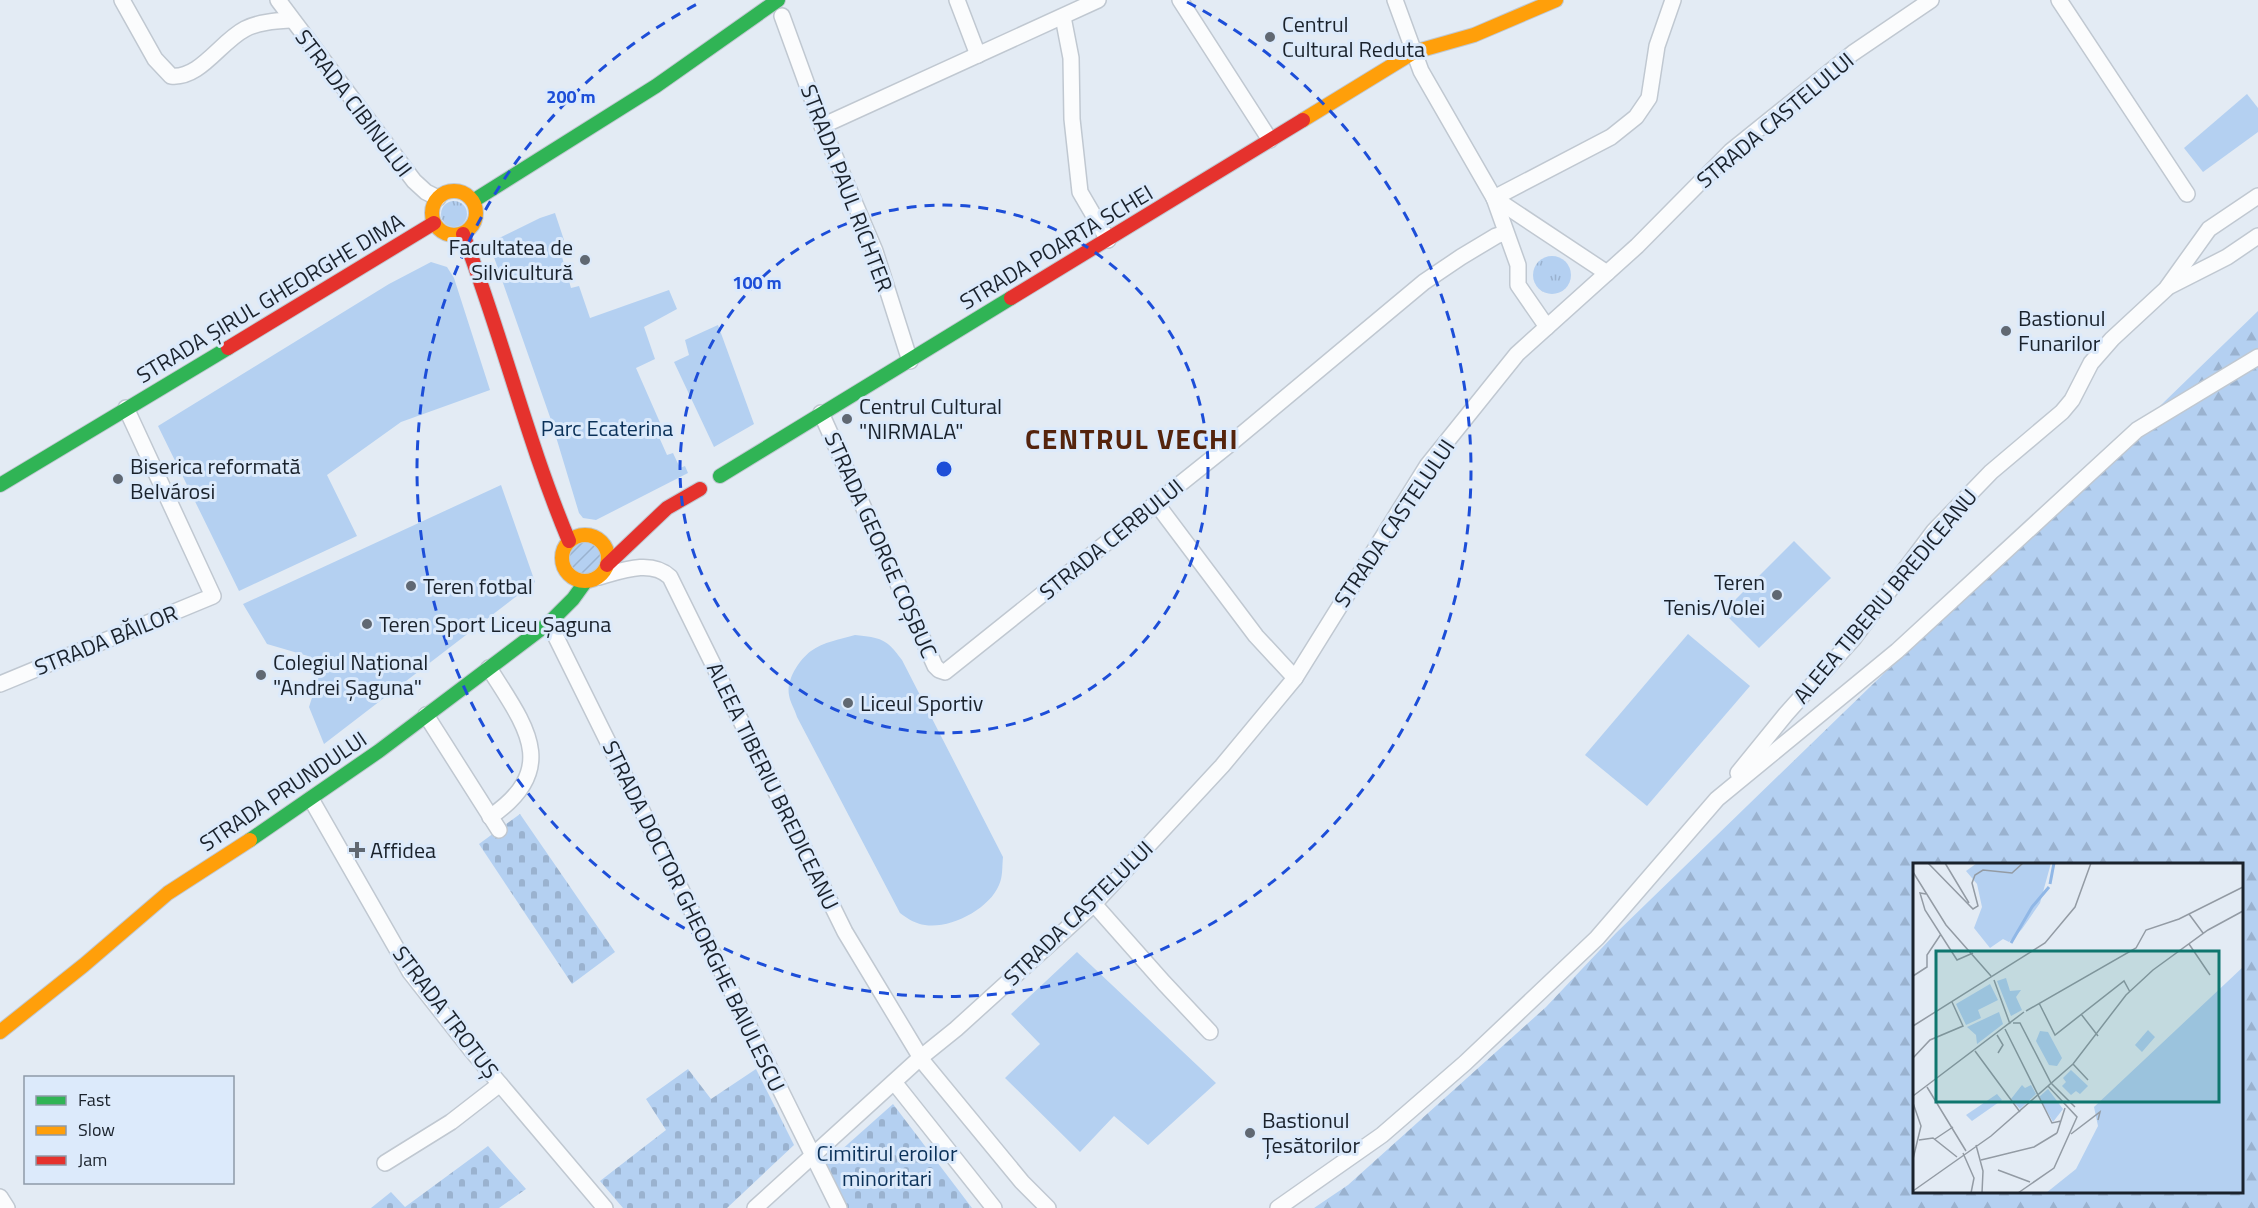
<svg xmlns="http://www.w3.org/2000/svg" width="2258" height="1208" font-family="'Titillium Web',sans-serif">
  <style>
    .grass { fill: url(#grass-tufts) }
    .forest { fill: url(#forest-firs); fill-rule: evenodd }
    .cemetery { fill: url(#cemetery-stones) }
    .park { fill: #b4d0f1 }
    .garden { fill: url(#garden-furrows) }
    .lines { fill: none; stroke-linecap: round; stroke-linejoin: round }
    .street-casing { stroke: #c0c8d1; stroke-width: 18 }
    .fast-casing { stroke: #c0c8d1; stroke-width: 16 }
    .slow-casing { stroke: #c0c8d1; stroke-width: 16 }
    .jam-casing { stroke: #c0c8d1; stroke-width: 16 }
    .street { stroke: #fbfcfd; stroke-width: 15 }
    .fast { stroke: #30b455; stroke-width: 14 }
    .slow { stroke: #ff9f0a; stroke-width: 14 }
    .jam { stroke: #e5322d; stroke-width: 14 }
    .ring { fill: none; stroke: #1d4ed8; stroke-width: 3; stroke-dasharray: 10 8 }
    .poi-dot { fill: #606872; stroke: #dceafb; stroke-width: 2 }
    .labels { text-anchor: middle; stroke-width: 6; stroke-linejoin: round; paint-order: stroke }
    .poi-label { font-size: 22px; fill: #1a222c; stroke: #dceafb; text-anchor: start }
    .street-label { font-size: 22px; fill: #1a222c; stroke: #dceafb }
    .park-label { font-size: 22px; fill: #0b3159; stroke: #dceafb }
    .district-label { font-size: 28px; font-weight: bold; letter-spacing: 1.5px; fill: #55240d; stroke: #dceafb }
    .inset-river { fill: none; stroke: #90b7e6; stroke-width: 3 }
    .inset-road { fill: none; stroke: #939ba4; stroke-width: 1.5 }
    .view { fill: #0f766e; fill-opacity: 0.15; stroke: #0f766e; stroke-width: 3 }
    .inset-edge { fill: none; stroke: #1a222c; stroke-width: 3 }
    .centre { fill: #1d4ed8; stroke: #dceafb; stroke-width: 3 }
    .ring-label { font-size: 18px; text-anchor: middle; font-weight: bold; fill: #1d4ed8; stroke: #dceafb; stroke-width: 6; stroke-linejoin: round; paint-order: stroke }
  </style>
  <defs>
    <pattern id="grass-tufts" width="24" height="20" patternUnits="userSpaceOnUse" patternTransform="scale(1.5)"><rect width="24" height="20" fill="#b4d0f1"/><path d="M3 7l-1-3M5 7V3M7 7l1-3M15 17l-1-3M17 17v-4M19 17l1-3" fill="none" stroke="#9ab2cf"/></pattern>
    <pattern id="forest-firs" width="22" height="20" patternUnits="userSpaceOnUse" patternTransform="scale(1.5)"><rect width="22" height="20" fill="#b4d0f1"/><path d="M5 1l3.5 6h-7zM16 11l3.5 6h-7z" fill="#9ab2cf"/></pattern>
    <pattern id="cemetery-stones" width="16" height="16" patternUnits="userSpaceOnUse" patternTransform="scale(1.5)"><rect width="16" height="16" fill="#b4d0f1"/><path d="M2 7V4a2 2 0 0 1 4 0v3zM10 15v-3a2 2 0 0 1 4 0v3z" fill="#9ab2cf"/></pattern>
    <pattern id="garden-furrows" width="10" height="10" patternUnits="userSpaceOnUse" patternTransform="scale(1.5)"><rect width="10" height="10" fill="#b4d0f1"/><path d="M-1 1l2-2M0 10L10 0M9 11l2-2" fill="none" stroke="#9ab2cf"/></pattern>
  </defs>
  <rect width="100%" height="100%" fill="#e3ebf4"/>
  <!-- grass -->
  <g class="grass">
    <circle cx="454" cy="214" r="13"/>
    <circle cx="1552" cy="275" r="19"/>
  </g>
  <!-- forest -->
  <path class="forest" d="M2258 311V1208H1314L1348 1185 1546 1007 1616 933ZM1914 864H2242V1192H1914Z"/>
  <!-- cemetery -->
  <g class="cemetery">
    <polygon points="520,814 615,952 572,984 479,844"/>
    <polygon points="688,1069 711,1099 756,1069 794,1145 727,1208 623,1208 600,1181 666,1130 646,1099"/>
    <polygon points="893,1104 972,1208 843,1208 821,1168"/>
    <polygon points="488,1146 526,1189 499,1208 371,1208 391,1192 405,1207"/>
  </g>
  <!-- park -->
  <g class="park">
    <polygon points="2247,94 2258,108 2258,132 2203,172 2184,148"/>
    <polygon points="555,213 564,240 558,243 571,288 579,286 590,318 669,290 677,309 644,327 655,359 636,368 665,434 659,437 667,455 673,453 680,468 685,466 688,473 596,520 583,518 579,513 550,417 489,243 540,218"/>
    <polygon points="431,262 447,267 454,278 490,390 401,422 327,475 357,536 239,591 158,426 389,284"/>
    <polygon points="718,325 754,424 714,447 674,362 689,355 685,340"/>
    <polygon points="501,485 535,582 324,744 309,707 319,676 308,656 267,644 243,604"/>
    <polygon points="1794,541 1831,578 1759,648 1723,612"/>
    <polygon points="1688,634 1750,686 1647,806 1585,755"/>
    <path d="M855 635C881 638 886 638 902 660L1003 857C1002 866 1003 877 999 885 989 909 951 929 925 925 916 924 908 919 900 913L797 717C795 710 790 702 789 695 786 680 799 660 811 651 823 642 841 639 855 635Z"/>
    <polygon points="1077,952 1216,1083 1148,1145 1114,1116 1080,1152 1005,1078 1040,1044 1011,1014"/>
  </g>
  <!-- garden -->
  <circle class="garden" cx="585" cy="558" r="17"/>
  <g class="lines">
    <defs>
      <g id="street">
        <path d="M122 0 155 59 171 76C200 79 220 42 245 29 258 22 276 21 291 20"/>
        <polyline points="278,0 414,181 426,192 438,198"/>
        <polyline points="957,0 978,55"/>
        <polyline points="1180,0 1270,140"/>
        <polyline points="1395,0 1421,71 1494,198 1518,265 1518,285 1547,327"/>
        <polyline points="2059,0 2187,194"/>
        <polyline points="782,16 822,126 875,251 910,361"/>
        <polyline points="1063,17 1071,58 1072,119 1080,192 1108,240"/>
        <polyline points="822,126 1098,0"/>
        <polyline points="1494,198 1611,137 1636,117 1649,98 1657,46 1673,0"/>
        <polyline points="1494,198 1607,273"/>
        <polyline points="2168,287 2227,257 2258,236"/>
        <polyline points="821,413 935,666 939,670 945,672 1230,444 1424,282 1461,257 1496,236 1505,233"/>
        <polyline points="1156,503 1256,636 1295,678"/>
        <path d="M599 577C621 571 651 559 670 577L845 932 924 1063 1022 1182 1048 1208"/>
        <polyline points="549,623 839,1208"/>
        <path d="M489 668C524 724 562 768 490 817"/>
        <polyline points="0,684 213,596 126,408"/>
        <polyline points="426,715 499,830"/>
        <polyline points="1738,773 1786,714 1853,639 1934,531 1991,472 2062,412 2072,400 2091,363 2112,339 2166,289 2209,229 2258,196"/>
        <polyline points="311,799 410,972 472,1051 605,1208"/>
        <polyline points="1094,904 1164,983 1210,1032"/>
        <polyline points="894,1082 994,1208"/>
        <polyline points="385,1163 451,1122 500,1084"/>
        <polyline points="0,1197 7,1208"/>
        <polyline points="755,1208 920,1058 956,1029 1094,904 1222,766 1295,678 1427,466 1517,354 1637,246 1731,151 1853,53 1931,0"/>
        <polyline points="1278,1208 1382,1135 1465,1063 1597,938 1717,799 1897,651 2137,430 2258,357"/>
      </g>
      <g id="fast">
        <polyline points="473,201 656,86 778,0"/>
        <polyline points="720,476 1011,298"/>
        <polyline points="0,485 228,348"/>
        <polyline points="250,840 379,751 549,623 573,599 586,581"/>
      </g>
      <g id="slow">
        <polyline points="1303,120 1414,52 1474,35 1556,0"/>
        <circle cx="454" cy="213" r="22"/>
        <circle cx="585" cy="558" r="23"/>
        <polyline points="0,1032 84,965 168,893 250,840"/>
      </g>
      <g id="jam">
        <path d="M463 234C502 335 527 441 569 541"/>
        <polyline points="1011,298 1303,120"/>
        <polyline points="228,348 434,223"/>
        <polyline points="607,565 667,508 700,489"/>
      </g>
    </defs>
    <!-- street casing -->
    <use href="#street" class="street-casing"/>
    <!-- fast casing -->
    <use href="#fast" class="fast-casing"/>
    <!-- slow casing -->
    <use href="#slow" class="slow-casing"/>
    <!-- jam casing -->
    <use href="#jam" class="jam-casing"/>
    <!-- street -->
    <use href="#street" class="street"/>
    <!-- fast -->
    <use href="#fast" class="fast"/>
    <!-- slow -->
    <use href="#slow" class="slow"/>
    <!-- jam -->
    <use href="#jam" class="jam"/>
  </g>
  <!-- distance rings -->
  <g class="ring">
    <circle cx="944" cy="469" r="264"/>
    <path d="M1187 2A527 527 0 1 1 701 2"/>
  </g>
  <!-- markers -->
  <g class="poi-dot">
    <circle cx="1270" cy="37" r="6"/>
    <circle cx="585" cy="260" r="6"/>
    <circle cx="2006" cy="331" r="6"/>
    <circle cx="847" cy="419" r="6"/>
    <circle cx="118" cy="479" r="6"/>
    <circle cx="411" cy="586" r="6"/>
    <circle cx="1777" cy="595" r="6"/>
    <circle cx="367" cy="624" r="6"/>
    <circle cx="261" cy="675" r="6"/>
    <circle cx="848" cy="703" r="6"/>
    <path d="M354 841h6v6h6v6h-6v6h-6v-6h-6v-6h6z"/>
    <circle cx="1250" cy="1133" r="6"/>
  </g>
  <g class="labels">
    <!-- poi labels -->
    <g class="poi-label">
      <text x="1282" y="32">Centrul<tspan x="1282" dy="25">Cultural Reduta</tspan></text>
      <text x="573" y="255" text-anchor="end">Facultatea de<tspan x="573" dy="25">Silvicultură</tspan></text>
      <text x="2018" y="326">Bastionul<tspan x="2018" dy="25">Funarilor</tspan></text>
      <text x="859" y="414">Centrul Cultural<tspan x="859" dy="25">"NIRMALA"</tspan></text>
      <text x="130" y="474">Biserica reformată<tspan x="130" dy="25">Belvárosi</tspan></text>
      <text x="1765" y="590" text-anchor="end">Teren<tspan x="1765" dy="25">Tenis/Volei</tspan></text>
      <text x="423" y="594">Teren fotbal</text>
      <text x="379" y="632">Teren Sport Liceu Șaguna</text>
      <text x="273" y="670">Colegiul Național<tspan x="273" dy="25">"Andrei Șaguna"</tspan></text>
      <text x="860" y="711">Liceul Sportiv</text>
      <text x="370" y="858">Affidea</text>
      <text x="1262" y="1128">Bastionul<tspan x="1262" dy="25">Țesătorilor</tspan></text>
    </g>
    <!-- street labels -->
    <g class="street-label">
      <text transform="translate(354 103) rotate(53)" y="8">STRADA CIBINULUI</text>
      <text transform="translate(1775 120) rotate(-40)" y="8">STRADA CASTELULUI</text>
      <text transform="translate(847 188) rotate(69)" y="8">STRADA PAUL RICHTER</text>
      <text transform="translate(1056 247) rotate(-31)" y="8">STRADA POARTA SCHEI</text>
      <text transform="translate(270 298) rotate(-31)" y="8">STRADA ȘIRUL GHEORGHE DIMA</text>
      <text transform="translate(1394 523) rotate(-56)" y="8">STRADA CASTELULUI</text>
      <text transform="translate(1111 539) rotate(-39)" y="8">STRADA CERBULUI</text>
      <text transform="translate(881 545) rotate(66)" y="8">STRADA GEORGE COȘBUC</text>
      <text transform="translate(1885 596) rotate(-50)" y="8">ALEEA TIBERIU BREDICEANU</text>
      <text transform="translate(106 640) rotate(-22)" y="8">STRADA BĂILOR</text>
      <text transform="translate(773 786) rotate(64)" y="8">ALEEA TIBERIU BREDICEANU</text>
      <text transform="translate(283 791) rotate(-34)" y="8">STRADA PRUNDULUI</text>
      <text transform="translate(1078 913) rotate(-44)" y="8">STRADA CASTELULUI</text>
      <text transform="translate(694 916) rotate(64)" y="8">STRADA DOCTOR GHEORGHE BAIULESCU</text>
      <text transform="translate(446 1012) rotate(53)" y="8">STRADA TROTUȘ</text>
    </g>
    <!-- park labels -->
    <g class="park-label">
      <text x="607" y="436">Parc Ecaterina</text>
      <text x="887" y="1161">Cimitirul eroilor<tspan x="887" dy="25">minoritari</tspan></text>
    </g>
    <!-- district labels -->
    <g class="district-label">
      <text x="1132" y="449">CENTRUL VECHI</text>
    </g>
  </g>
  <!-- overview -->
  <g transform="translate(1913 863)">
    <rect width="330" height="330" fill="#e3ebf4"/>
    <path d="M64 0H138L127 40 109 66 96 79 90 76 77 85 61 65 69 44 64 21 53 8ZM330 104V330H133L163 306 185 263 181 244Z" fill="#b4d0f1"/>
    <path d="M109 222 112 225 118 222 123 231 107 246 98 236ZM135 226 150 246 140 259 126 234ZM84 231 89 237 59 258 53 252Z" fill="#b4d0f1"/>
    <path d="M93 115 97 128 108 127 103 134 109 147 98 153 84 118ZM77 121 85 137 65 147 68 155 53 162 43 141ZM86 149 90 161 64 181 63 172 54 164ZM235 167 242 174 229 189 222 182ZM127 168 135 169 149 195 144 203 136 202 123 178ZM158 207 175 223 167 231 163 228 158 232 149 223 153 219 150 215Z" fill="#b4d0f1"/>
    <path class="inset-river" d="M137 21 141 0M98 80 119 44 136 24"/>
    <path class="inset-road" d="M15 0 60 46 65 43 59 20 62 12 70 7 99 10 110 0M32 0 56 40M0 9 33 62 78 113M13 31 7 30 12 47 44 97 60 90M276 51 290 70M276 81 297 112M0 113 14 104V92L28 71M81 117 97 161M126 140 142 172 211 118 217 129M113 148 223 85 233 67 266 56 330 24M168 151 185 173M100 160H107L138 220 162 244M0 163 132 80 162 44 178 0M92 166 139 260 148 258M84 172 90 182 85 190M62 188 107 249M0 195 17 177 50 163 39 139M160 201 175 217M14 224 53 288M0 233 111 149M0 240 8 263 0 296M144 270 152 245M158 271 187 249 185 257M22 276 40 264M6 277 20 275 44 294M63 282 70 308 69 330M50 290 61 315 58 330M68 297 121 284 144 270M85 307 117 319M0 328 78 273 160 201 213 132 240 107 295 67 330 48M105 330 141 305 164 254 135 223"/>
    <path class="view" d="M23 88H306V239H23Z"/>
    <rect width="330" height="330" class="inset-edge"/>
  </g>
  <circle cx="944" cy="469" r="9" class="centre"/>
  <g class="ring-label">
    <text x="571" y="103">200 m</text>
    <text x="757" y="289">100 m</text>
  </g>
  <!-- legend -->
  <rect x="24" y="1076" width="210" height="108" fill="#dceafb" stroke="#8e9aa8" stroke-width="1.5"/>
  <rect x="36" y="1096" width="30" height="9" fill="#30b455" stroke="#8e9aa8" stroke-width="1.5"/>
  <text x="78" y="1106" font-size="18" fill="#1a222c">Fast</text>
  <rect x="36" y="1126" width="30" height="9" fill="#ff9f0a" stroke="#8e9aa8" stroke-width="1.5"/>
  <text x="78" y="1136" font-size="18" fill="#1a222c">Slow</text>
  <rect x="36" y="1156" width="30" height="9" fill="#e5322d" stroke="#8e9aa8" stroke-width="1.5"/>
  <text x="78" y="1166" font-size="18" fill="#1a222c">Jam</text>
</svg>
